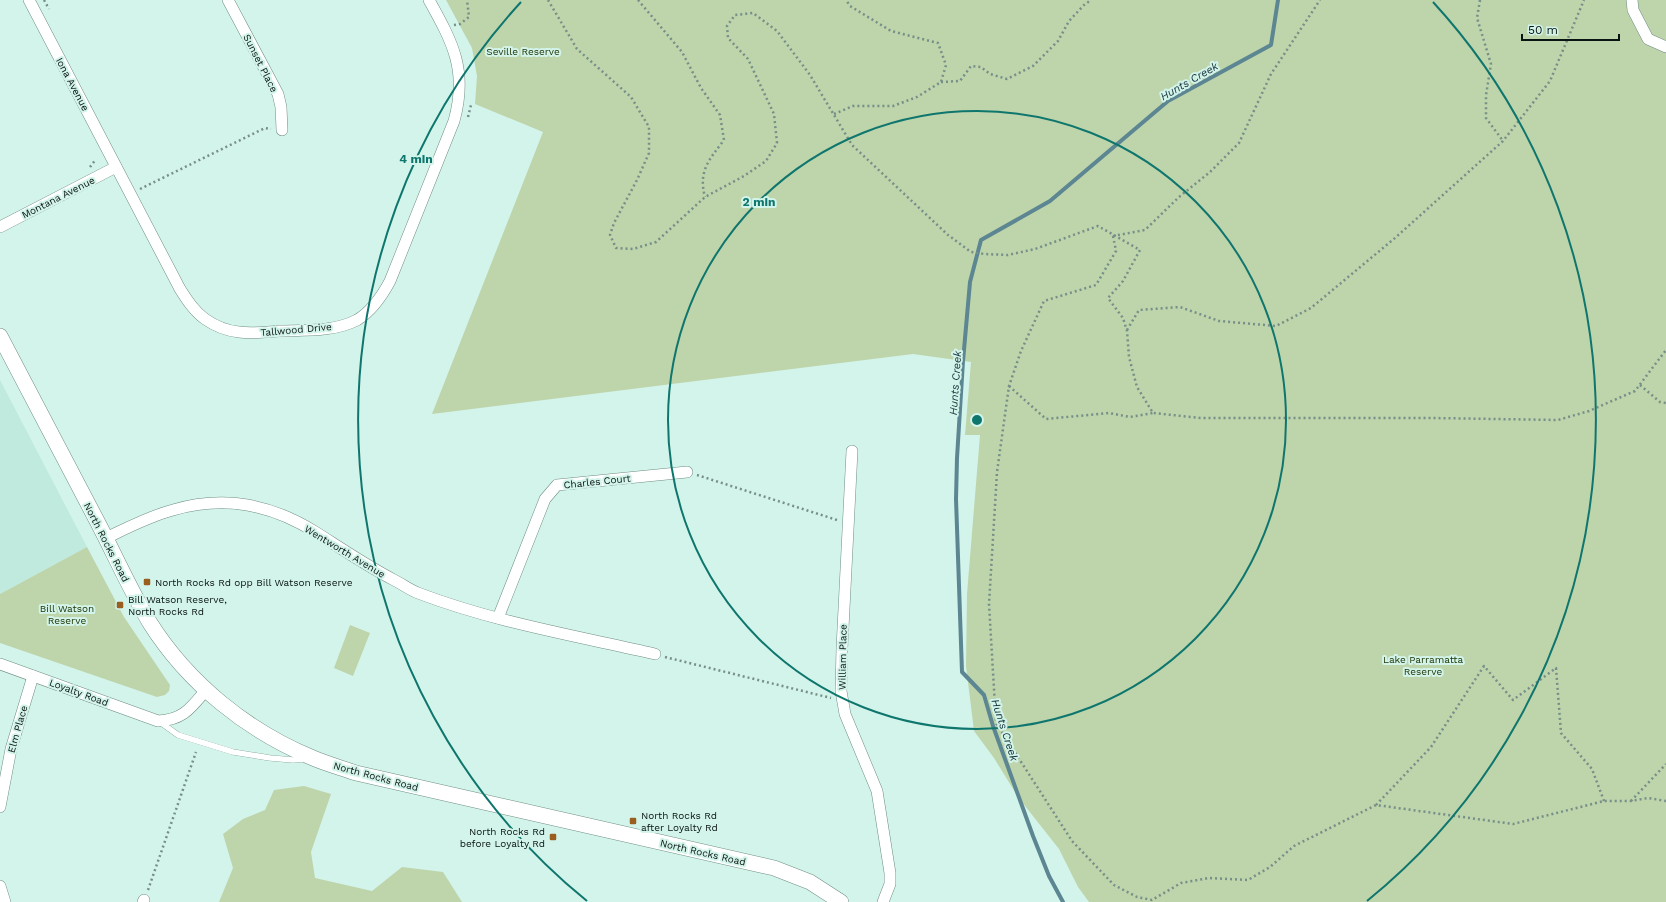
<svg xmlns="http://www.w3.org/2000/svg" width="1666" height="902" font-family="'Work Sans',sans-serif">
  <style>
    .built { fill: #bfeadd }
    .green { fill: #bed4ab }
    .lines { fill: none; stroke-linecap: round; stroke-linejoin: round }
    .stream { stroke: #5b8692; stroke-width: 4 }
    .service-casing { stroke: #6f8e85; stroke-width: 6 }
    .minor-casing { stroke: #6f8e85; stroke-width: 12 }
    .secondary-casing { stroke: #6f8e85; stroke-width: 16 }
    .path { stroke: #778f88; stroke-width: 2.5; stroke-dasharray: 2 3; stroke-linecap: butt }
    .service { stroke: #fff; stroke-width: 5.5 }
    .minor { stroke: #fff; stroke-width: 11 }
    .secondary { stroke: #fff; stroke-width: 15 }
    .ring { fill: none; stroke: #0f766e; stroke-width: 2 }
    .poi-dot { fill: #9a5f1f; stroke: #d3f4ea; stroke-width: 1.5 }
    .labels { text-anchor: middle; stroke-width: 4; stroke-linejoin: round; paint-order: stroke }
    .park-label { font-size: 10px; fill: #203404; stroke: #d3f4ea }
    .street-label { font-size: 10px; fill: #081411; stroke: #d3f4ea }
    .poi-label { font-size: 10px; fill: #081411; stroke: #d3f4ea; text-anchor: start }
    .water-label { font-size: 11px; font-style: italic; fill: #15323a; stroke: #d3f4ea }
    .centre { fill: #0f766e; stroke: #d3f4ea; stroke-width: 2 }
    .ring-label { font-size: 12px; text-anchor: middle; font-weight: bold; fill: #0f766e; stroke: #d3f4ea; stroke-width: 4; stroke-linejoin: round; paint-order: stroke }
  </style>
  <rect width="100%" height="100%" fill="#d3f4ea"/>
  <!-- built -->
  <polygon class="built" points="0,380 87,547 0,594"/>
  <!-- green -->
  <g class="green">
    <polygon points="446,0 1666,0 1666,902 1089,902 1078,887 1059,849 1018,797 994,758 974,731 966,666 967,594 980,435 965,435 971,362 913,354 432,414 543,132 475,104 477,76 472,48"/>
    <polygon points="87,547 124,617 170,685 169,691 165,695 157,697 0,643 0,594"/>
    <polygon points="350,625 370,633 353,676 334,668"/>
    <polygon points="304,786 331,794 311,852 315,878 372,891 402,867 443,872 462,902 219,902 233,868 223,834 243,819 265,810 274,790"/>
  </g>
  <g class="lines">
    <!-- stream -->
    <polyline class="stream" points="1063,902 1049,876 1033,836 993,726 984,695 962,672 956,499 957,458 963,361 970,282 981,240 1050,201 1168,101 1271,45 1278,0"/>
    <defs>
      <polyline id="service" points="160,722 178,735 233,752 270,758 293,760 304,759"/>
      <g id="minor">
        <path d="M29 0 180 289C187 300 194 311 205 319 215 326 228 331 239 332 252 334 266 332 279 331 304 330 334 332 357 320 372 311 382 296 390 281L454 121C468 71 453 43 429 0"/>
        <polyline points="228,0 278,94 281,107 282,130"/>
        <polyline points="1632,0 1633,10 1648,39 1666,47"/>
        <polyline points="0,227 116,167"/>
        <polyline points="852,451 842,648 841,691 845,714 877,791 890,873 890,884 883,902"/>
        <path d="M106 538C127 528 150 516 173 510 225 495 271 504 317 533 342 549 367 566 394 580 402 584 410 590 418 593 494 622 576 636 655 654"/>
        <polyline points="498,618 545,499 557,485 687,472"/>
        <path d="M0 664 158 721C183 720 191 708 206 690"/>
        <polyline points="0,807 11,749 33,676"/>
        <polyline points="0,886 5,902"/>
        <polyline points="143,902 144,900"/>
      </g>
      <path id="secondary" d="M0 336C32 398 65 459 97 521 115 555 130 590 150 623 188 683 247 731 313 758 327 764 342 768 356 773L774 868 810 882 841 902"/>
    </defs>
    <!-- service casing -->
    <use href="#service" class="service-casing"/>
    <!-- minor casing -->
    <use href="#minor" class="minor-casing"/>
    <!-- secondary casing -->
    <use href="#secondary" class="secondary-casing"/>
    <!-- path -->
    <g class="path">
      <polyline points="44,0 49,9"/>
      <polyline points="548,0 577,49 631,97 649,127 649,153 637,180 614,223 610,235 616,248 633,249 656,242 705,197 744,176 766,161 777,143 774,114 748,59 728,38 727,26 735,15 753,13 777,31 810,75 852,145 948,235 971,252 984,254 1008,255 1035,249 1098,226 1140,250 1123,281 1108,298 1123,318 1127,331 1129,357 1137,387 1153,413 1201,418 1432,418 1558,420 1589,411 1635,391 1666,350"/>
      <path d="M638 0 682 52 701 88 720 115 724 140C709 160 698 171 705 197"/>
      <polyline points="1480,0 1477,18 1491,64 1486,95 1486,118 1503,141"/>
      <polyline points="454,25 460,24 469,17 467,0"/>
      <polyline points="941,82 960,81 971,66 981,67 990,74 1007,79 1033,66 1058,41 1069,21 1084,5 1091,0"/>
      <polyline points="834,114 853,106 893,106 917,97 941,82 946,65 938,43 891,31 850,6 846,0"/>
      <polyline points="468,117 471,105"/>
      <polyline points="90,167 96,159"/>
      <polyline points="140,189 265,128 271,129"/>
      <polyline points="1113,236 1116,251 1096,285 1044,301 1021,351 1009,386 997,472 989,604 996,723 1072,841 1114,885 1137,897 1152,900 1181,883 1209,878 1248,880 1270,867 1294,846 1376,805 1513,824 1604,801 1631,801 1648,798 1666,801"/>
      <polyline points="1113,236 1145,230 1179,197 1210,172 1239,143 1271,74 1320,0"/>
      <polyline points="1127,330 1139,310 1180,307 1219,321 1276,326 1311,308 1395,238 1503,141 1550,81 1584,0"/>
      <polyline points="1640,385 1660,402 1666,403"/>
      <polyline points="1009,386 1046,419 1109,413 1130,417 1153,413"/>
      <polyline points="697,475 837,520"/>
      <polyline points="665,657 831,698"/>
      <polyline points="1631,801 1666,764"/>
      <polyline points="1376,805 1431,747 1484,666 1513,700 1556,668 1561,733 1592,769 1604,801"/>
      <polyline points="148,890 196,752"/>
    </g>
    <!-- service -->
    <use href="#service" class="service"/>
    <!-- minor -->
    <use href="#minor" class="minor"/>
    <!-- secondary -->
    <use href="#secondary" class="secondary"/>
  </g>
  <!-- distance rings -->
  <g class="ring">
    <circle cx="977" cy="420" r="309"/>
    <path d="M587 901A619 619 0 0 1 521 2M1433 2A619 619 0 0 1 1367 901"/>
  </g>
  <!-- markers -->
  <g class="poi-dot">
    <rect x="143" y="578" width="8" height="8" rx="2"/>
    <rect x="116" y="601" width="8" height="8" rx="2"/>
    <rect x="629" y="817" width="8" height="8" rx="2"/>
    <rect x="549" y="833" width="8" height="8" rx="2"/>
  </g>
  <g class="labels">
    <!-- park labels -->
    <g class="park-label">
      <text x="523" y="55">Seville Reserve</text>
      <text x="67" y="612">Bill Watson<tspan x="67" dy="12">Reserve</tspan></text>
      <text x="1423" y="663">Lake Parramatta<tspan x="1423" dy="12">Reserve</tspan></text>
    </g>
    <!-- street labels -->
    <g class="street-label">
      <text transform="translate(261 63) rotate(63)" y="4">Sunset Place</text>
      <text transform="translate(73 84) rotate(62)" y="4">Iona Avenue</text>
      <text transform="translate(58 197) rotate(-27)" y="4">Montana Avenue</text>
      <text transform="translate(296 329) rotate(-5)" y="4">Tallwood Drive</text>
      <text transform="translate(597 481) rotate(-6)" y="4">Charles Court</text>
      <text transform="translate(107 542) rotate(63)" y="4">North Rocks Road</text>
      <text transform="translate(345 551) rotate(31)" y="4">Wentworth Avenue</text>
      <text transform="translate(842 657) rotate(-89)" y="4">William Place</text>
      <text transform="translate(79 692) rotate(20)" y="4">Loyalty Road</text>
      <text transform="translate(17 729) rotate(-74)" y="4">Elm Place</text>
      <text transform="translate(376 776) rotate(15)" y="4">North Rocks Road</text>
      <text transform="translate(703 852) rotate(13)" y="4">North Rocks Road</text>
    </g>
    <!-- poi labels -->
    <g class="poi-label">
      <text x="155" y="586">North Rocks Rd opp Bill Watson Reserve</text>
      <text x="128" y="603">Bill Watson Reserve,<tspan x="128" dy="12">North Rocks Rd</tspan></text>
      <text x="641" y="819">North Rocks Rd<tspan x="641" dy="12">after Loyalty Rd</tspan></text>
      <text x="545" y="835" text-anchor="end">North Rocks Rd<tspan x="545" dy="12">before Loyalty Rd</tspan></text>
    </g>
    <!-- water labels -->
    <g class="water-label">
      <text transform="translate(1189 81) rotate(-30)" y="4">Hunts Creek</text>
      <text transform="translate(955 383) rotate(-86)" y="4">Hunts Creek</text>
      <text transform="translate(1005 730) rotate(72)" y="4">Hunts Creek</text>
    </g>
  </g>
  <circle cx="977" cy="420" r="6" class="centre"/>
  <g class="ring-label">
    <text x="416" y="163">4 min</text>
    <text x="759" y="206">2 min</text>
  </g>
  <!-- scale -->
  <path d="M1522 34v6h97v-6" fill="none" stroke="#081411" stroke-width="2"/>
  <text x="1528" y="34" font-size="12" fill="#081411" stroke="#d3f4ea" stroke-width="3" paint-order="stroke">50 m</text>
</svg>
